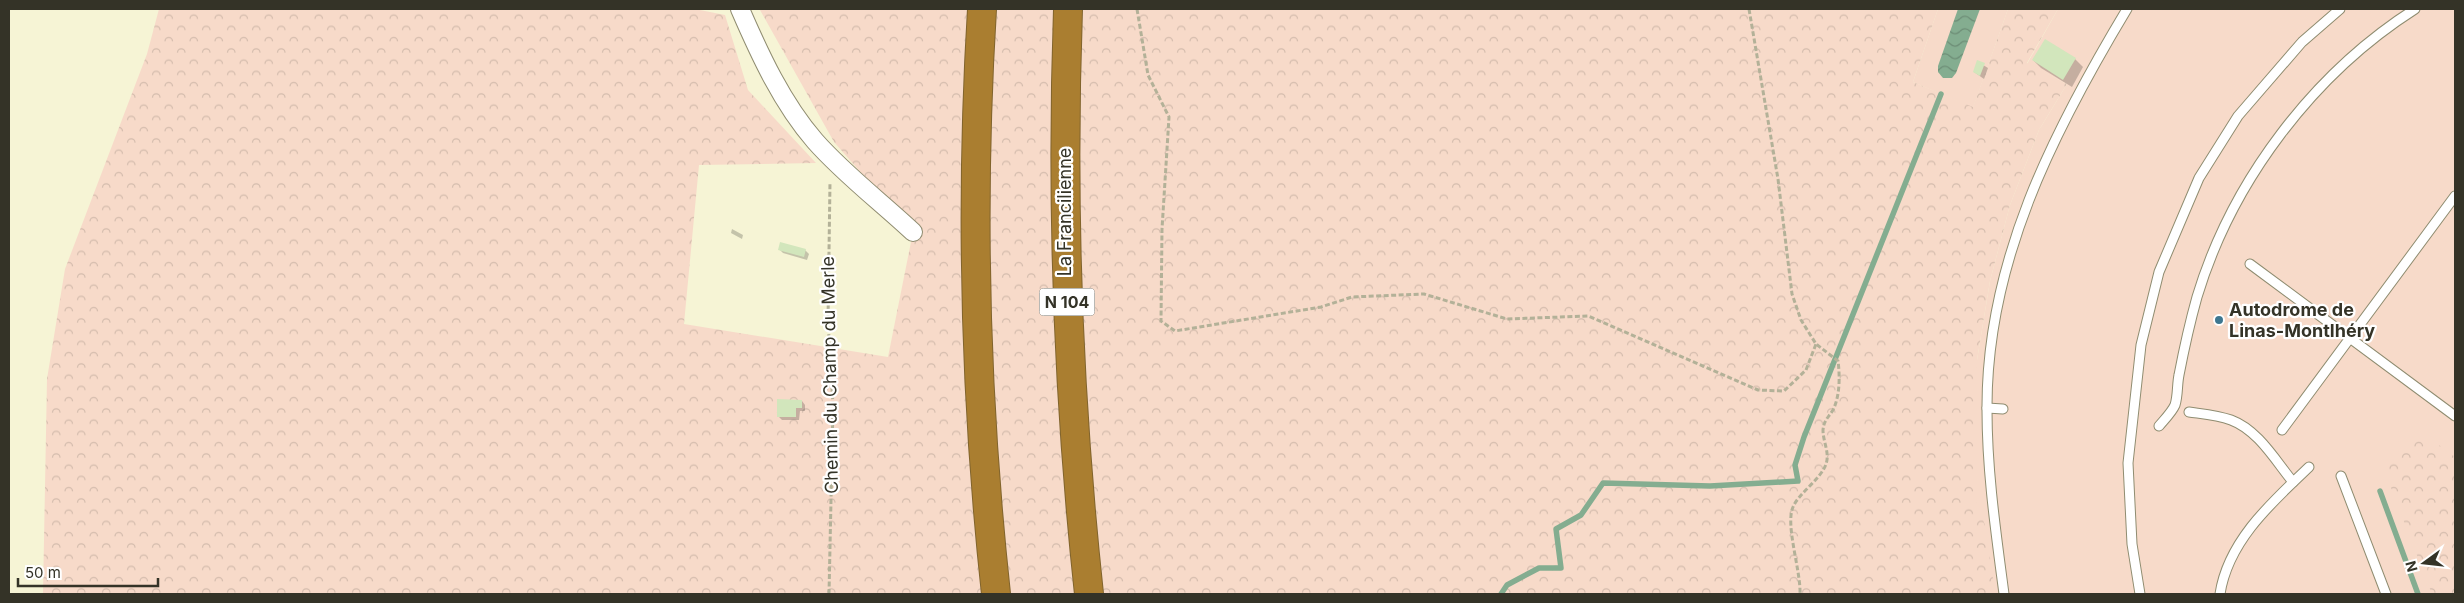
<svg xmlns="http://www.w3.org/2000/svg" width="2464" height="603" font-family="Inter,sans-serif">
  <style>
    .grass { fill: #f7dac9 }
    .forest { fill: url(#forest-crowns) }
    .water { fill: url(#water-waves) }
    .shadow { fill: #0003 }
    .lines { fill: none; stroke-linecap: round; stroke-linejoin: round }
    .stream { stroke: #84ad90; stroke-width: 5.5 }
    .building { fill: #d2e6bc }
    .lane-casing { stroke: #8f8c70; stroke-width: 11 }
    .street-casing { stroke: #8f8c70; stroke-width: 20 }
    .highway-casing { stroke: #81642d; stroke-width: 30 }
    .path { stroke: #b3b198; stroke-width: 3; stroke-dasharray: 5 2.5; stroke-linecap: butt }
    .lane { stroke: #fff; stroke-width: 9 }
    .street { stroke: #fff; stroke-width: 18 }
    .highway { stroke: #aa7e30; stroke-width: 28 }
    .poi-dot { fill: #3e7790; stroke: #fff; stroke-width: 2 }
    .labels { text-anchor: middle; stroke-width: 4.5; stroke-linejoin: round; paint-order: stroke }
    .shield { fill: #fff; stroke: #717068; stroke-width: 1 }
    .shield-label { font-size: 16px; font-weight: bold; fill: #343327 }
    .street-label { font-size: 18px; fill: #343327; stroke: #fff }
    .poi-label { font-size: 18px; font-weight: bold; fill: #343327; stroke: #fff; text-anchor: start }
  </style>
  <defs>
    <pattern id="forest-crowns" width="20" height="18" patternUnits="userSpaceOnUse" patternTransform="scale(1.25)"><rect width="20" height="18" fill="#f7dac9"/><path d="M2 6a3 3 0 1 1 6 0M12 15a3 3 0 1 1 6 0" fill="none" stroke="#d4bcad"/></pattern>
    <pattern id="water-waves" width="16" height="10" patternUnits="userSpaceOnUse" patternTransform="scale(1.25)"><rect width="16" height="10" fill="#84ad90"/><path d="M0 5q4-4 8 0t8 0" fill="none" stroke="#6d8d76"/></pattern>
  </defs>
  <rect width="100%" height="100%" fill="#f6f4d5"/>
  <!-- grass -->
  <g class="grass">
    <polygon points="1938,9 2008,9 1973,108 1913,82"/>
    <polygon points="2058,9 2455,9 2455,594 1822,594 1977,360 1990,281 2010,205 2039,130 2067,84 2027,64"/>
  </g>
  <!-- forest -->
  <g class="forest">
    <polygon points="159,9 695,9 725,15 748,90 816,163 699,165 684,324 888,357 913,232 834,142 760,10 762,9 1938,9 1913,82 1973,107 2008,9 2058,9 2027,63 2067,84 2039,130 2010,205 1990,281 1977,360 1973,492 1986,528 1995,594 43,594 47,379 65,269 147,54"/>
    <polygon points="2423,433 2455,457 2455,594 2432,594 2381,462"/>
  </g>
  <!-- water -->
  <polygon class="water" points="1958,9 1980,9 1956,73 1952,78 1943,78 1938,72 1938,66"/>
  <!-- shadow -->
  <g class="shadow">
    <polygon points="2045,41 2075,59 2083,67 2072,87 2041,68 2033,60"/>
    <polygon points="1978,62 1988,68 1984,79 1974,72"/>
    <polygon points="732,229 743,235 742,239 731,233"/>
    <polygon points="780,250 805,250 809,254 807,260 783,253"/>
    <polygon points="802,401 805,405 805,411 800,411 799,420 782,420 778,416"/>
  </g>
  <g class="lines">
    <!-- stream -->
    <g class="stream">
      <polyline points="2380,491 2418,594"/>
      <polyline points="1501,594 1507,585 1539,568 1561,568 1556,529 1581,515 1603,483 1710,486 1798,481 1795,465 1804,437 1941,94"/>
    </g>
  </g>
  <!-- building -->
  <g class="building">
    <polygon points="2045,39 2076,58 2063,80 2032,60"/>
    <polygon points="1977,60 1985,63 1980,76 1973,72"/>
    <polygon points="780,242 806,249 804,257 778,250"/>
    <polygon points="777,399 802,400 802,408 796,408 796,417 777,417"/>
  </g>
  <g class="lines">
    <defs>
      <g id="lane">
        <polyline points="2250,264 2455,416"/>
        <polyline points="1987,408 2003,409"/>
        <path d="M2189 412C2203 414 2217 415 2231 420 2258 430 2275 460 2293 482"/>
        <path d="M2159 426C2164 420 2172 412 2175 405 2178 396 2177 384 2179 375 2184 349 2190 322 2197 297 2232 181 2313 74 2415 9"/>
        <polyline points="2282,430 2455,196"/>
        <polyline points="2341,476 2386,594"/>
        <path d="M2004 594C1996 533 1987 472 1987 410 1986 263 2053 132 2127 9"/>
        <polyline points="2140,594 2132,544 2128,463 2141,345 2159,272 2199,178 2238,116 2302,42 2340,9"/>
        <path d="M2220 594C2228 541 2272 502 2309 467"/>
      </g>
      <path id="street" d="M740 9C760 55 782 103 815 141 844 174 881 202 913 232"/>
      <g id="highway">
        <path d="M982 9C970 204 975 400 996 594"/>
        <path d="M1068 9C1061 205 1068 399 1089 594"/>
      </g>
    </defs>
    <!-- lane casing -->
    <use href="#lane" class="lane-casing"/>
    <!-- street casing -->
    <use href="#street" class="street-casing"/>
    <!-- highway casing -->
    <use href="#highway" class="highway-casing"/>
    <!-- path -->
    <g class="path">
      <polyline points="1137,9 1148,75 1169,117 1162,229 1161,321 1175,331 1321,307 1352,297 1424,294 1507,319 1588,316 1758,390 1784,391 1806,370 1816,344"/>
      <path d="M1749 9 1778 179 1792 294 1801 320 1816 344 1838 361C1840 376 1840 396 1833 410 1828 418 1824 420 1823 430 1823 442 1830 453 1826 464 1821 479 1798 494 1793 507 1785 525 1801 571 1800 594"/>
      <polyline points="829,594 833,405 828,321 830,182"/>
    </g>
    <!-- lane -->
    <use href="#lane" class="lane"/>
    <!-- street -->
    <use href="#street" class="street"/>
    <!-- highway -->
    <use href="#highway" class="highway"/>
  </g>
  <!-- markers -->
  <circle class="poi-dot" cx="2219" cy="320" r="5"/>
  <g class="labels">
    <!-- shield labels -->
    <rect class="shield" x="1039.5" y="288.5" width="55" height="27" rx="4"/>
    <g class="shield-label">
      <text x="1067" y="308">N 104</text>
    </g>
    <!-- street labels -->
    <g class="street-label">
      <text transform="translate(1065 212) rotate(-90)" y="6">La Francilienne</text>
      <text transform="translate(830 375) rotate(-91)" y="6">Chemin du Champ du Merle</text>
    </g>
    <!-- poi labels -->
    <g class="poi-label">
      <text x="2229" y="316">Autodrome de<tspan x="2229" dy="21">Linas-Montlhéry</tspan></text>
    </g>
  </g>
  <!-- border -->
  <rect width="2464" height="603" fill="none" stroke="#343327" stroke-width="20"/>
  <!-- north arrow -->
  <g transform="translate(2424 563) rotate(255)" stroke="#ffffff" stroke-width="4" paint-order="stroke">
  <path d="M0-4L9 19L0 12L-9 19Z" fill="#343327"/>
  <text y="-8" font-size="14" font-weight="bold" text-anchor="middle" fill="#343327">N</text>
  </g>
  <!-- scale -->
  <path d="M18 578v8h140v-8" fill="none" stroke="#343327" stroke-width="2.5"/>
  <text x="25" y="578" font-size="15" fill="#343327" stroke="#ffffff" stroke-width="4" paint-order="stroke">50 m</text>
</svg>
